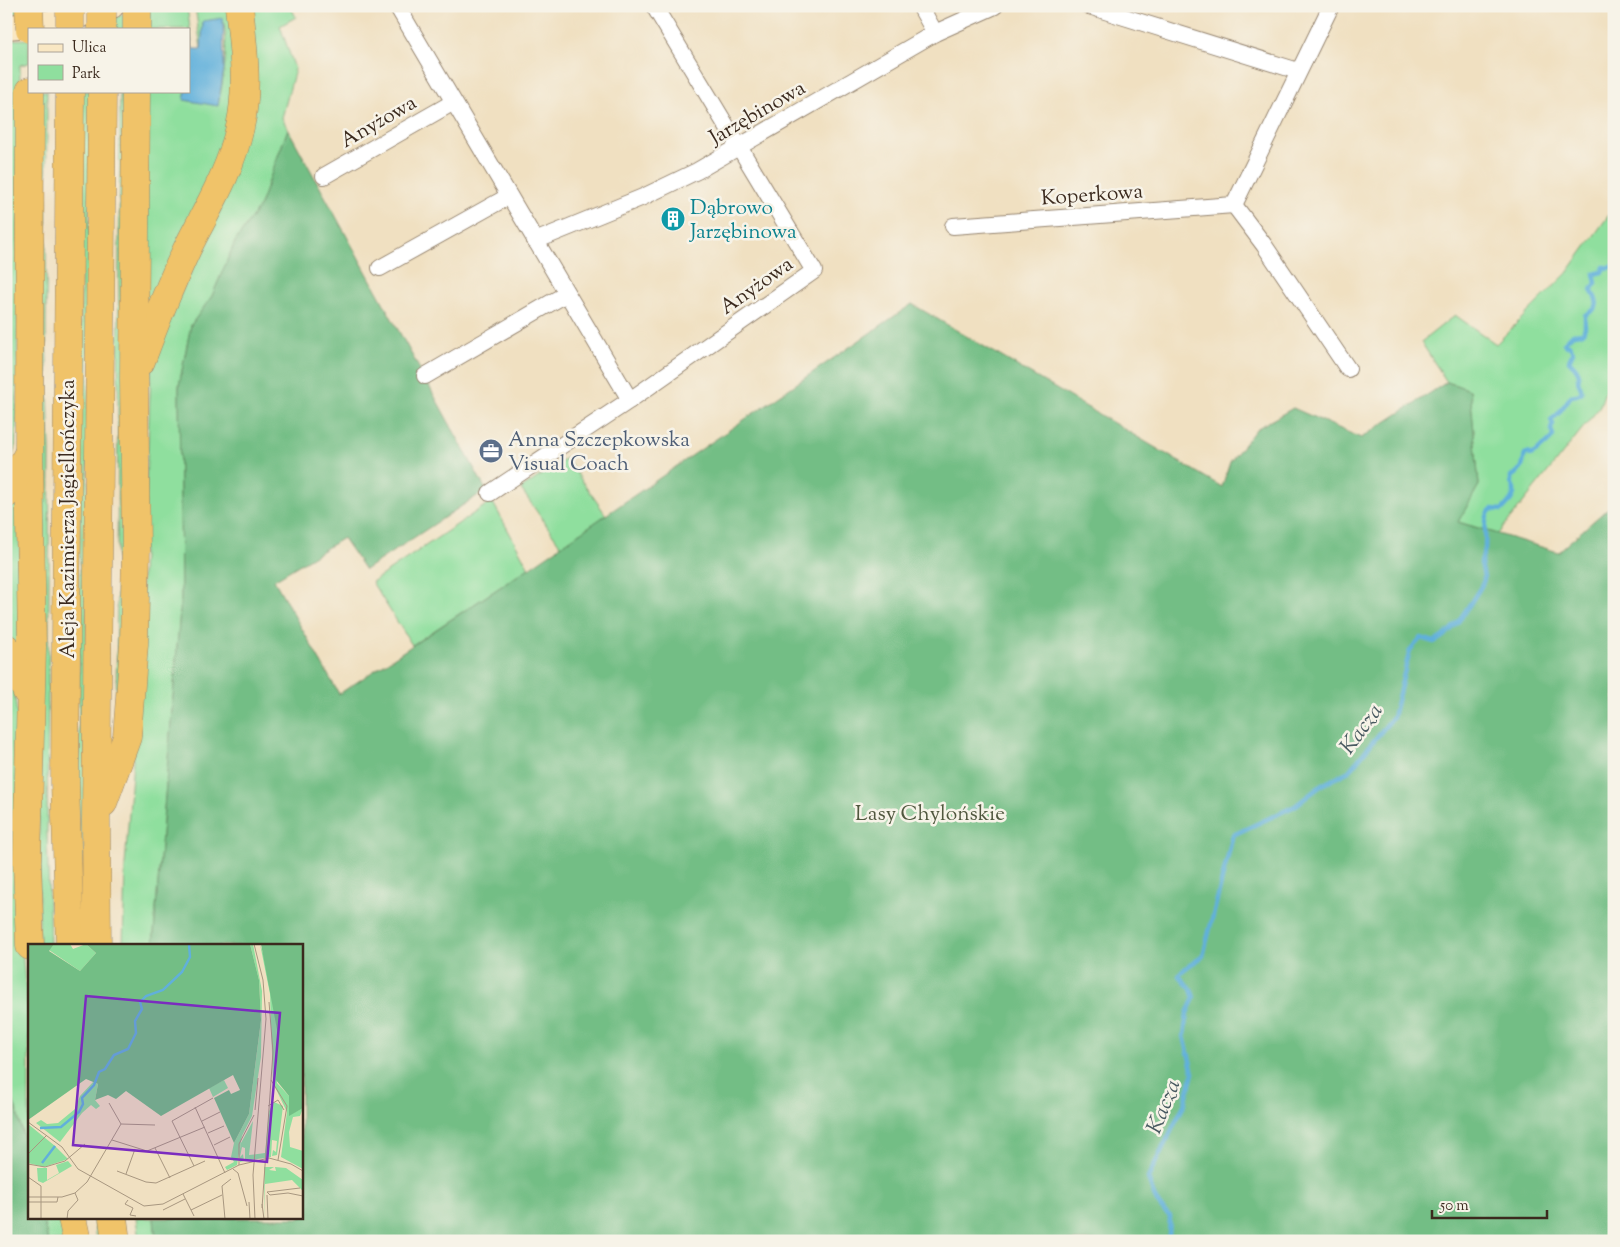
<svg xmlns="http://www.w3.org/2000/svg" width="1620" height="1247" font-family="'Sorts Mill Goudy',serif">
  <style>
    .green { fill: #8fdf9e; stroke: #65845e }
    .forest { fill: #73be85; stroke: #577452 }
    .water { fill: #61b0db; stroke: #4e6d7c }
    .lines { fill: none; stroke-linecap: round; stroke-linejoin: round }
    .stream { stroke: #61b0db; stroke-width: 4.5 }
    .street-casing { stroke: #968570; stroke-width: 18 }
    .secondary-casing { stroke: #968570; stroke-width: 26 }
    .highway-casing { stroke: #968570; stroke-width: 29 }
    .street { stroke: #fff; stroke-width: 16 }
    .secondary { stroke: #f9e7c3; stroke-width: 24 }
    .highway { stroke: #f0c369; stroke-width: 28 }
    .highway-bridge-casing { stroke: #968570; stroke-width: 29; stroke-linecap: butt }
    .highway-bridge { stroke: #f0c369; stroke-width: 28 }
    .labels { text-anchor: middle; stroke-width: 5; stroke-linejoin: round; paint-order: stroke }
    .street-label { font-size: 21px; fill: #3b2a1e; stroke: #f7f3e8 }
    .culture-label { font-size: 21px; fill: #0d838f; stroke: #f7f3e8; text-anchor: start }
    .service-label { font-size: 21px; fill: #4e5e75; stroke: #f7f3e8; text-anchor: start }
    .park-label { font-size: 21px; fill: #50573e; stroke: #f7f3e8 }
    .water-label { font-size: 22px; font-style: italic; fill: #485960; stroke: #f7f3e8 }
    .inset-river { fill: none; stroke: #61b0db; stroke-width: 2.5 }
    .inset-road { fill: none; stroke: #a89780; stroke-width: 1 }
    .view { fill: #7b2cbf; fill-opacity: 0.15; stroke: #7b2cbf; stroke-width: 2.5 }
    .inset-edge { fill: none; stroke: #3b2a1e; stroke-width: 2.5 }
  </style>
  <rect width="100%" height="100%" fill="#f7f3e8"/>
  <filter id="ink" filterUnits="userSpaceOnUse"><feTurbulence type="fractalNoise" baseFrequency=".02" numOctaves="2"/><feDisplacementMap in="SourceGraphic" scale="10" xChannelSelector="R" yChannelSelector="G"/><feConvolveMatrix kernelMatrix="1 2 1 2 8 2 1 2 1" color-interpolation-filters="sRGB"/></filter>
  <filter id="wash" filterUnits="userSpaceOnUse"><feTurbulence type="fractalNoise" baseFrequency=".0096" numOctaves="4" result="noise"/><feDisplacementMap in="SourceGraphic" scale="20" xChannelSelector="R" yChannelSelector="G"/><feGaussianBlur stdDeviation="1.12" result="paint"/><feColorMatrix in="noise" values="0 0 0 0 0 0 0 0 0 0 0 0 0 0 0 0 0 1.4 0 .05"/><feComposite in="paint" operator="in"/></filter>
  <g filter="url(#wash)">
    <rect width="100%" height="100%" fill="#f0e0c1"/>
    <!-- green -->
    <g class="green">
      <polygon points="6,6 63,6 6,15"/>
      <polygon points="144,6 187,6 193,50 190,40 189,75 189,29 86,29"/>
      <path d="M195 6H231L235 56 228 134 146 327 144 91H186L185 100 218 105C224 78 229 46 223 19L203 21 201 49Z"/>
      <polygon points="250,6 290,6 296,17 280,26 295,69 282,118 288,129 260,205 235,242 212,296 191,325 179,386 181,598 153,946 123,946 125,865 135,735 151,371 158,341 220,211"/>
      <polygon points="29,39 29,63 20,65 17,421 15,447 6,476 6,40"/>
      <polygon points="38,91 47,91 46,333 50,448 47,832 50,946 39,946"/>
      <polygon points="82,91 90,91 85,946 78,872"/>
      <polygon points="120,91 130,91 127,596 116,735"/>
      <polygon points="1614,208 1614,356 1612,373 1599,408 1498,534 1458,522 1479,485 1470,390 1447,382 1421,342 1455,315 1496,344 1567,273"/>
      <polygon points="566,458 606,515 561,546 521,489"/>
      <polygon points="17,492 25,652 13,643 6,633 6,507"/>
      <polygon points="492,501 529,568 412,645 372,582"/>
      <polygon points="6,664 14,689 18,722 22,951 29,1020 29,1159 16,1108 6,1085"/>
      <polygon points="43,1218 62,1218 67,1241 48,1241"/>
      <polygon points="93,1218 100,1218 103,1241 96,1241"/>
      <polygon points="136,1218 154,1218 156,1241 139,1241"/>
    </g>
    <!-- forest -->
    <g class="forest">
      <polygon points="288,129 486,490 365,570 343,538 274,580 339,694 529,568 912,304 1222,487 1230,462 1256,429 1293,408 1361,438 1447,382 1470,390 1479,485 1458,522 1558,552 1614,503 1614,1241 156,1241 154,1218 301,1218 301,946 153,946 181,598 179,386 191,325 212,296 235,242 260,205"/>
      <polygon points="6,1085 16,1108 29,1159 29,1218 43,1218 48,1241 6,1241"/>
    </g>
    <!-- water -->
    <polygon class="water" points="223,18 224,69 218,106 184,100 186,91 189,91 190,38 193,49 201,49 203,21"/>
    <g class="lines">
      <!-- stream -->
      <path class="stream" d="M1166 1241 1169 1237 1170 1216C1157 1207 1153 1194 1148 1178L1185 1103 1193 1073 1184 1036 1187 1013 1194 998 1191 989 1179 976C1183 967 1195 963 1203 956L1233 835 1295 806 1322 785 1349 771 1393 717 1410 650 1421 638 1434 642C1454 632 1463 615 1475 596 1478 591 1483 585 1484 579 1484 574 1482 569 1481 564 1481 559 1484 554 1485 549 1486 538 1483 514 1492 509L1502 510 1511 500 1514 494V489L1511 482V477C1524 467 1521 471 1525 454L1528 453 1530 455C1536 453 1550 441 1553 436L1551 429 1553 424 1551 420 1558 414 1571 396C1582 394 1584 394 1579 384 1577 380 1579 379 1579 375 1578 369 1573 365 1569 361L1573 352 1569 345 1566 346 1564 343 1573 334 1583 333 1585 327V315C1600 308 1599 303 1591 290L1596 283 1594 274 1602 272 1604 267 1609 268 1614 266"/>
    </g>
  </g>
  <g filter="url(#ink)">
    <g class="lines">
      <defs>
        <g id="street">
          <polyline points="397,6 630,400"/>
          <polyline points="920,6 935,33"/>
          <polyline points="1089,6 1298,71"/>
          <polyline points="324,176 452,103"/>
          <polyline points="1234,205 1264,245 1348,369"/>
          <polyline points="953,226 1234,205 1331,6"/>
          <polyline points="535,241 643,197 697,171 935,33 995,6"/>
          <polyline points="380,268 509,196"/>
          <polyline points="425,376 566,294"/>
          <polyline points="490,493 630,400 814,271 654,6"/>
        </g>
        <path id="secondary" d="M6 27C42 25 78 18 112 6"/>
        <g id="highway">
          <polyline points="137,6 137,29"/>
          <polyline points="30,91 29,452 32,647 27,862 30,946"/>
          <path d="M141 361C155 323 170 285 187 249 208 207 230 173 240 127 249 88 243 46 239 6"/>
          <polyline points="6,494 28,454"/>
          <polyline points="6,648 27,692"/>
          <polyline points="103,803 127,737 134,644 136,550 134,378 136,91"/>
          <polyline points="70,946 65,782 70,91"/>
          <polyline points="97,946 96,821 102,91"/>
          <polyline points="72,1218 77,1241"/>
          <polyline points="113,1218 116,1241"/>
        </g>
      </defs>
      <!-- street casing -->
      <use href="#street" class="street-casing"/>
      <!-- secondary casing -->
      <use href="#secondary" class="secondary-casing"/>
      <!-- highway casing -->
      <use href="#highway" class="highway-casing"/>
      <!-- street -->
      <use href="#street" class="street"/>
      <!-- secondary -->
      <use href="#secondary" class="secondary"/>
      <!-- highway -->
      <use href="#highway" class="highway"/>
      <defs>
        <g id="highway-bridge">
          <polyline points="29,6 30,29"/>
          <polyline points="70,6 70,29"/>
          <polyline points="102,6 102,29"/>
        </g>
      </defs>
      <!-- highway-bridge casing -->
      <use href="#highway-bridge" class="highway-bridge-casing"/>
      <!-- highway-bridge -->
      <use href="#highway-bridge" class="highway-bridge"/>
    </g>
  </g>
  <!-- icons -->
  <defs>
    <symbol id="building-disc" viewBox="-11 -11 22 22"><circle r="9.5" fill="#0f9aa8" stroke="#f7f3e8"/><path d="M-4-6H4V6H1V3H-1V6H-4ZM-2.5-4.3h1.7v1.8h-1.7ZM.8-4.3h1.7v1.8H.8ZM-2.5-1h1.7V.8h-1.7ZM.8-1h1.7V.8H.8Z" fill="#fff"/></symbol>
    <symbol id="office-disc" viewBox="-11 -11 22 22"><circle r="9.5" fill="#5c6f8a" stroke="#f7f3e8"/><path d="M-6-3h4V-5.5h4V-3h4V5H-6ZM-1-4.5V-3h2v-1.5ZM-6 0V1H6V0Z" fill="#fff"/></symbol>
  </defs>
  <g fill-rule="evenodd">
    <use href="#building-disc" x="659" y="205" width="28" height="28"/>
    <use href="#office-disc" x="477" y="437" width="28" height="28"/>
  </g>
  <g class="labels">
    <!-- street labels -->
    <g class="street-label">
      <text transform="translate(757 112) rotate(-30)" y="7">Jarzębinowa</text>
      <text transform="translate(378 121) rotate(-30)" y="7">Anyżowa</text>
      <text transform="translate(1092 194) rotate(-4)" y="7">Koperkowa</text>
      <text transform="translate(756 285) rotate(-35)" y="7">Anyżowa</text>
      <text transform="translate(67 519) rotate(-90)" y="7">Aleja Kazimierza Jagiellończyka</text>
    </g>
    <!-- culture labels -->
    <g class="culture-label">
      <text x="690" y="214">Dąbrowo<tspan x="690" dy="24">Jarzębinowa</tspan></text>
    </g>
    <!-- service labels -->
    <g class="service-label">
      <text x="508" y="446">Anna Szczepkowska<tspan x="508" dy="24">Visual Coach</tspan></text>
    </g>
    <!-- park labels -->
    <g class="park-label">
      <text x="930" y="820">Lasy Chylońskie</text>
    </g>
    <!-- water labels -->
    <g class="water-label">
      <text transform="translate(1360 728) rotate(-54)" y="8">Kacza</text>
      <text transform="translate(1162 1106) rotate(-68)" y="8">Kacza</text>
    </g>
  </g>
  <!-- overview -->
  <g transform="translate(28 944)">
    <rect width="275" height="275" fill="#f0e0c1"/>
    <path d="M26 0H42L45 5 58 0 68 9 52 27 21 6ZM222 0H225L234 47 233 113 224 172 214 192 209 221 199 226 197 223 206 218 203 213 206 199 221 170 233 76 231 36ZM232 0 241 27 250 90 249 139 261 152V171L275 164 272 172 265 173 261 188 262 203 275 207V225L253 213 259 168 245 139 242 50ZM196 136 200 144 185 153 181 144ZM65 138 70 140 67 156 72 162 68 165 63 161 54 169 32 198 8 179 13 176 19 180 30 179 47 165 52 152ZM246 158 255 162 249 211 244 212 245 206 248 208 249 197 244 196 243 213 217 217V204L214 203 212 213 215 210 216 217 212 218 211 210 213 199 225 177 221 211 237 209 241 167ZM0 180 27 202 40 215 16 223 0 219ZM40 217 44 222 15 239 10 237 9 224H19V236L31 229 28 221ZM236 223H246L241 226 248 227 247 223 258 224 275 236V247L264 236 237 240V275Z" fill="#8fdf9e"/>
    <path d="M0 0H26L21 7 52 27 68 9 58 0H222L231 36 233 76 221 170 206 199 186 154 201 146 203 150 212 146 205 131 133 172 98 147 88 155 80 151 67 156 70 140 58 135 0 176ZM233 0H275V164L261 172V152L248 136 250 91Z" fill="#73be85"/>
    <path class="inset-river" d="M12 184 33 183 51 168 55 160 54 154 66 141 71 128 77 125 86 111 100 105 108 89 107 77 114 65 112 58 118 52 135 46 154 28 162 13 161 0M14 219 27 202"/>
    <path class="inset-road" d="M226 0 235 36 238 75 225 231 227 275M243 136 259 162 250 216M81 159 93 180M240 162 250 156 256 166M167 163 197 229M227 166 230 134M174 177 192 168M0 178 34 203 50 225 116 262 135 260 211 221M180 189 196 182M84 196 119 207 177 183M186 201 202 193M127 204 142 234M0 210 19 191M0 220 17 223 37 217 57 200M211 221 241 214 263 220 275 227M211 221V200L226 171M166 222 144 177 185 154M205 225 210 229 219 262M89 227 118 238 128 239 177 217M98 230 107 205M0 233 13 242V275M239 248 242 251 260 249 275 252M239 248 272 244M155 250 166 272M239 251 240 275M0 253H34L47 249 59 238 93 180 127 181M100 256 97 260 105 264 102 271 108 272M0 258H29L30 253M221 258 222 275M234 260 236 275M234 264 245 108 241 58M135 266 157 255M163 266 194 251M39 275 40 267 50 256 47 249M197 275 194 242 203 235"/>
    <path class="view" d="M58 52 252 69 239 218 45 201Z"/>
    <rect width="275" height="275" class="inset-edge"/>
  </g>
  <!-- margin -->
  <rect width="1620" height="1247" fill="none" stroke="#f7f3e8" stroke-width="25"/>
  <!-- legend -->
  <rect x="28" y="28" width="162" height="65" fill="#f7f3e8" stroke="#aca397"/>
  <rect x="38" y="44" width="25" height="8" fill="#f9e7c3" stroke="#aca397"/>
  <text x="72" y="52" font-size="15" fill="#3b2a1e">Ulica</text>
  <rect x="38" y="65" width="25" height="15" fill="#8fdf9e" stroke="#aca397"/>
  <text x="72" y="78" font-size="15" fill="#3b2a1e">Park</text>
  <!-- scale -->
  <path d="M1432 1210v8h115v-8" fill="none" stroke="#3b2a1e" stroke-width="2.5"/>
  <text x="1440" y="1210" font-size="15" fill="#3b2a1e" stroke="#f7f3e8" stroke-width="4" paint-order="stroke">50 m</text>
</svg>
